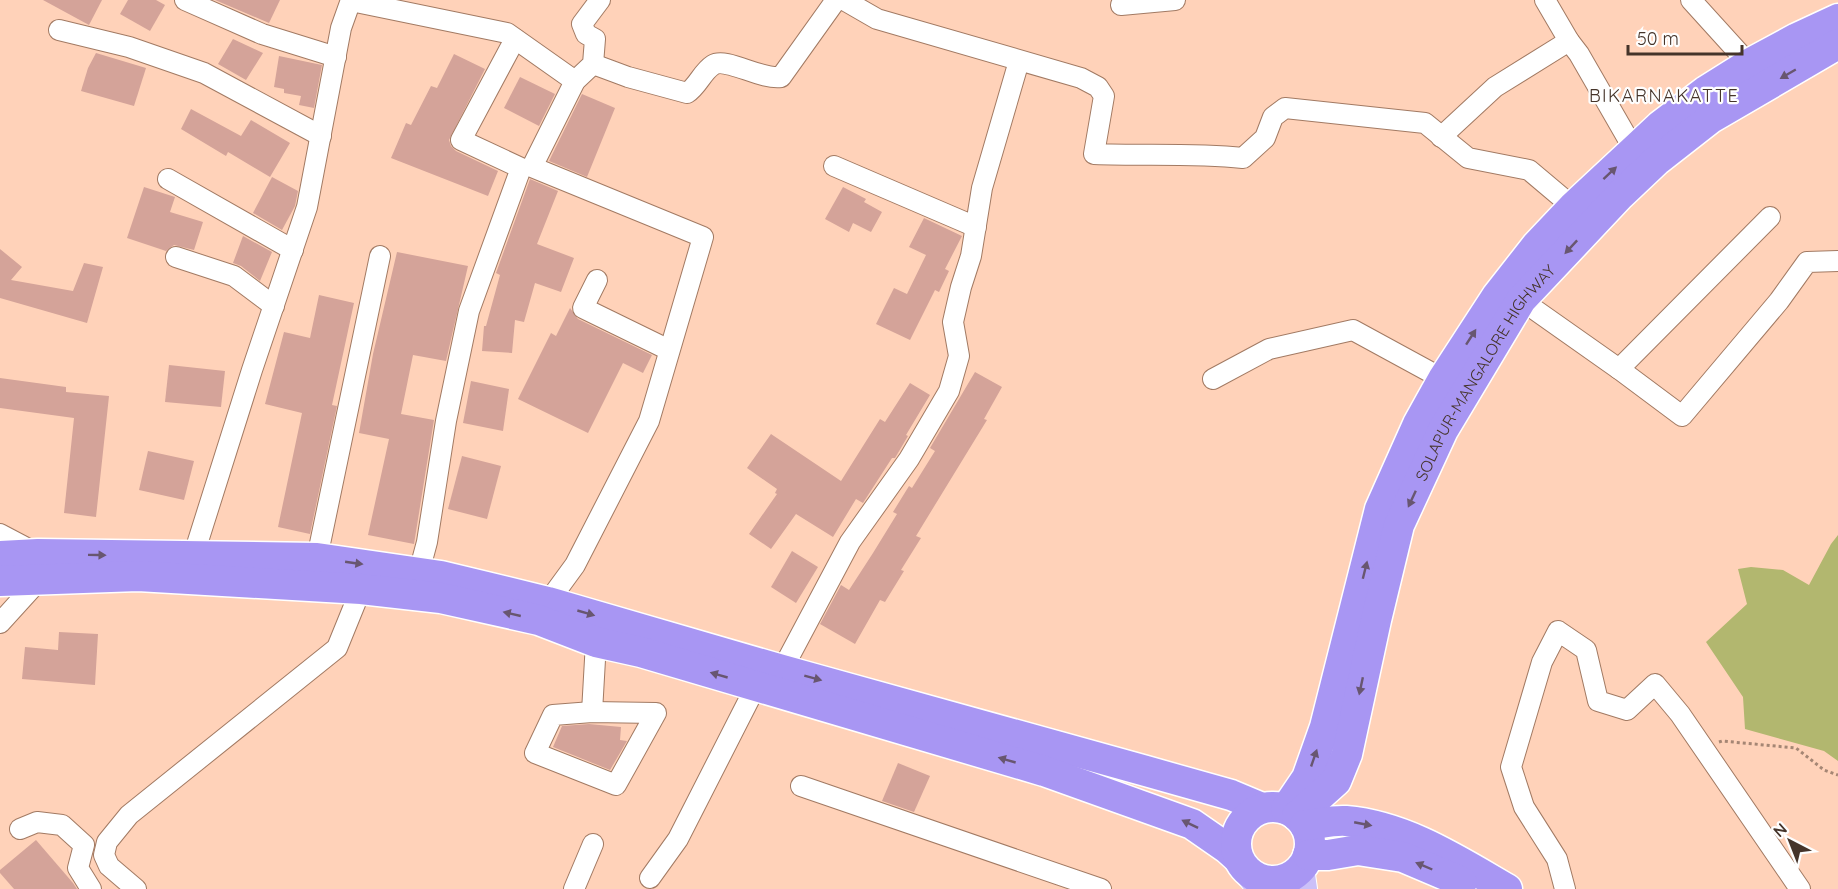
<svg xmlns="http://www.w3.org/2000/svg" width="1838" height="889" font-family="Quicksand,sans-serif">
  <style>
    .green { fill: #b2b76f }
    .building { fill: #d4a399 }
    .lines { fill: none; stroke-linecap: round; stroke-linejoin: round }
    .minor-casing { stroke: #a27a63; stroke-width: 22 }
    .major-casing { stroke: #fff; stroke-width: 28 }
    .highway-casing { stroke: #fff; stroke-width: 33 }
    .path { stroke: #a58674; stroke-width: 3; stroke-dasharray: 3 3; stroke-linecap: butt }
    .minor { stroke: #fff; stroke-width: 20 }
    .major { stroke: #cbc0f8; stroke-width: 26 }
    .highway { stroke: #a896f3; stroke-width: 30 }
    .oneway { fill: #685670 }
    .labels { text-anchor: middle; stroke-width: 4.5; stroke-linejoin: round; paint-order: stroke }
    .street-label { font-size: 16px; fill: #45342a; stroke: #fefefe }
    .neighbourhood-label { font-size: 18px; letter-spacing: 1.5px; fill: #45342a; stroke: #fefefe }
  </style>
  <rect width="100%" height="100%" fill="#ffd2b9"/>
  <!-- green -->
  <polygon class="green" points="1838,535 1838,761 1824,751 1745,729 1743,697 1706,642 1747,604 1738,569 1751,567 1783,570 1809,585 1831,544"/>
  <!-- building -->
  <g class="building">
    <polygon points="43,0 102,0 89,25"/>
    <polygon points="128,0 156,0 165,5 150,31 120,14"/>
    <polygon points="215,0 280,0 269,23"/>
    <polygon points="233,39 263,53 246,80 218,64"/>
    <polygon points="96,53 146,68 134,106 81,91 88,68"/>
    <polygon points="454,54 485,69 449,140 451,146 456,151 498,171 488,196 391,158 406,123 411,125 431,86 437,88"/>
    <polygon points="279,56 322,65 314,108 299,105 301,96 284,93 284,89 274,87"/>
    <polygon points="520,77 555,94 539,126 504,108"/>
    <polygon points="582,94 615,108 587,177 549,161"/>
    <polygon points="191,109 241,136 251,120 290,143 270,177 228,152 226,156 181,129"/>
    <polygon points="272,177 298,191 295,206 282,230 253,213"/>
    <polygon points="530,179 558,191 537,244 574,258 561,292 535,283 524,322 515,320 512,353 482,351 484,326 486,326 500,275 496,273"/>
    <polygon points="144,187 175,197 170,212 203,222 194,250 174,245 166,251 127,238"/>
    <polygon points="843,187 866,199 864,202 882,212 871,232 853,223 849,232 825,219"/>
    <polygon points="924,218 962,236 945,269 949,271 939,292 935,290 910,340 876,324 894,288 907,294 926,255 909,247"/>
    <polygon points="243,236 272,252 260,281 241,266 233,263"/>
    <polygon points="0,249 22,267 11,280 73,291 84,263 103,267 87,323 0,298"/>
    <polygon points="397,252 468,266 446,361 413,355 401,414 434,420 414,544 368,535 389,439 359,433 373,354"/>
    <polygon points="319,295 354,303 332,405 337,406 310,534 278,527 302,413 265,404 284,332 310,338"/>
    <polygon points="570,308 578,319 652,355 643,373 623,363 588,433 518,399 551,333 556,336"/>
    <polygon points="169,365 225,371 221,407 165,402"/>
    <polygon points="975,372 1002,387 984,419 987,420 916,536 921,538 901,570 904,571 885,602 880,600 855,644 820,624 841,585 849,590 873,553 897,514 893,512 909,486 912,488 935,451 930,448"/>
    <polygon points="0,378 66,387 66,392 109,396 96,517 64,513 74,418 0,408"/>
    <polygon points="471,381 509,389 503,431 463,423"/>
    <polygon points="910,383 930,395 906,435 908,436 895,458 892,458 863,503 856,499 833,537 796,514 771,549 749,534 777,494 775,493 777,489 747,468 771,434 841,481 880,419 885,422"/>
    <polygon points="148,451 194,461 184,500 139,490"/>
    <polygon points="462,456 501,466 487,519 448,509"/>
    <polygon points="792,551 818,567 796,603 771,587"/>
    <polygon points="59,632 98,634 95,685 22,679 25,647 58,650"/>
    <polygon points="589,724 621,727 620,740 627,741 610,770 553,747 562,726"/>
    <polygon points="898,763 930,776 914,812 882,801"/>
    <polygon points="36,840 73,883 77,889 14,889 0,873 0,870"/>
  </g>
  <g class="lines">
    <defs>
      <g id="minor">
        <polyline points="185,0 262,34 336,57"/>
        <path d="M844 0 877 19 1081 78 1098 87 1104 96 1094 154C1144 156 1193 153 1243 158L1265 138 1273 117 1285 108 1425 123 1468 158 1529 170 1573 207"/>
        <polyline points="1545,0 1569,41 1579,54 1640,160"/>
        <polyline points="1691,0 1749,64"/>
        <polyline points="351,1 507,33 575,81"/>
        <polyline points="1121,5 1175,0"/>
        <polyline points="59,30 129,47 204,73 321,136"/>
        <path d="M593 64 628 77 687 93C698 86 702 72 713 65 726 57 761 80 781 77L836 0"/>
        <polyline points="1441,137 1495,87 1569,41"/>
        <polyline points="834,166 976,227"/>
        <polyline points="168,179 293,250"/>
        <polyline points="1770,217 1619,369 1682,416 1779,301 1807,262 1838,261"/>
        <polyline points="176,257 234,276 274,306"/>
        <polyline points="597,280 583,308 669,350"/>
        <polyline points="1521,300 1619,369"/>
        <polyline points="1213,379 1269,349 1353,330 1443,379"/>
        <polyline points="0,534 38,554 40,579 0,623"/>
        <polyline points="193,557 252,370 307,207 341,28 351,0"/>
        <polyline points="317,558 380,256"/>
        <polyline points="419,572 427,542 446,421 469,311 521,168 461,140 515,39"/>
        <polyline points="548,602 575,565 649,421 703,237 532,167 575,81 593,64 595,39 586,34 582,24 600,0"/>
        <polyline points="782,670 850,542 909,459 949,391 959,356 953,322 961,287 971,256 982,188 1019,61"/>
        <polygon points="592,712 656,713 616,785 535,753 553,715"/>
        <polyline points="592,712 596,642"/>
        <polyline points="801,786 1101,889"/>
        <polyline points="20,829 37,822 62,825 84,845 78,868 91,889"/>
        <polyline points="650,878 678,839 756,686"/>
        <polyline points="136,889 109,866 104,855 107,842 129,815 337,648 361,589"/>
        <polyline points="574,889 593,844"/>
        <polyline points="1565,889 1557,859 1524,807 1511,767 1542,662 1558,631 1586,650 1598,701 1627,710 1655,684 1680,714 1800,889"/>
      </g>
      <g id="major">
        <polyline points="1301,868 1304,889"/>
        <polyline points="1248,873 1260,889"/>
      </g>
      <g id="highway">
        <polyline points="0,556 38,554 317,558 441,576 548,602 782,670 1146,771 1231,795 1262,808"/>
        <polyline points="0,581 138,576 361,589 441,598 539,620 596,642 641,652 1044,771 1192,824 1228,849 1238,858"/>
        <circle cx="1273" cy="844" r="37"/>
        <polyline points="1286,809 1307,778 1325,727 1380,509 1418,424 1443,379 1497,296 1537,245 1573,207 1660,126 1706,91 1749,64 1797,38 1838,19"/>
        <path id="s1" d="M1297 816 1336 781 1347 754 1376 620 1399 525 1443 430 1521 300 1620 195 1656 161 1711 118 1838 44"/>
        <path d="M1305 825C1318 824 1333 820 1346 821 1405 826 1457 860 1507 889"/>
        <polyline points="1308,855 1328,855 1358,850 1403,857 1462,882"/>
      </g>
    </defs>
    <!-- minor casing -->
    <use href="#minor" class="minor-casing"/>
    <!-- major casing -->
    <use href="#major" class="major-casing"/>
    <!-- highway casing -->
    <use href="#highway" class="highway-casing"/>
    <!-- path -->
    <polyline class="path" points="1719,742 1722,741 1796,748 1824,770 1838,775"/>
    <!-- minor -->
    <use href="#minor" class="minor"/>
    <!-- major -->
    <use href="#major" class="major"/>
    <!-- highway -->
    <use href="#highway" class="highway"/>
  </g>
  <!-- one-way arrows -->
  <defs><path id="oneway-solid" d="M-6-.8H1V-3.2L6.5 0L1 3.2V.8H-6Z" transform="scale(1.5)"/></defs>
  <g class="oneway">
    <use href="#oneway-solid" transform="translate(1788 74) rotate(150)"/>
    <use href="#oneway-solid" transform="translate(1610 173) rotate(-43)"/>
    <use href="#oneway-solid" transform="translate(1571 247) rotate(133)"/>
    <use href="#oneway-solid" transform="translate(1471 337) rotate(-57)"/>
    <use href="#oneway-solid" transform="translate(1412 499) rotate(115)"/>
    <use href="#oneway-solid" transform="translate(97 555) rotate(1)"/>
    <use href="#oneway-solid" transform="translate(354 563) rotate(8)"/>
    <use href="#oneway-solid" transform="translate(1365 570) rotate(-76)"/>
    <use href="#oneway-solid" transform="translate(586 613) rotate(16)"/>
    <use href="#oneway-solid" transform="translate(512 614) rotate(-167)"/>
    <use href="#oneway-solid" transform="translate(719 675) rotate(-164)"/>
    <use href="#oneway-solid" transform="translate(813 678) rotate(15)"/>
    <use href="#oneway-solid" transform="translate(1361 686) rotate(102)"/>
    <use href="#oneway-solid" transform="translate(1314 758) rotate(-71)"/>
    <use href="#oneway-solid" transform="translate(1007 760) rotate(-164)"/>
    <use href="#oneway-solid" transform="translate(1190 824) rotate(-154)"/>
    <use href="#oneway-solid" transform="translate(1363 824) rotate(11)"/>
    <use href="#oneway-solid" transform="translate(1424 866) rotate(-157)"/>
  </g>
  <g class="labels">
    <!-- street labels -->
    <g class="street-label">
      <text dy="6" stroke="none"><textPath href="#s1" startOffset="492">SOLAPUR-MANGALORE HIGHWAY</textPath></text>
    </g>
    <!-- neighbourhood labels -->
    <g class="neighbourhood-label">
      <text x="1664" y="102">BIKARNAKATTE</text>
    </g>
  </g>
  <!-- north arrow -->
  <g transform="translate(1790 841) rotate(318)" stroke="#fefefe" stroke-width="4.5" paint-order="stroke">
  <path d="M0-4.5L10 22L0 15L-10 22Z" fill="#45342a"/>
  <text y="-9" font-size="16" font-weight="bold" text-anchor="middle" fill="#45342a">N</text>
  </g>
  <!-- scale -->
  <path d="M1628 45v9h114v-9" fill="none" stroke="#45342a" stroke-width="3"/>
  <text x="1637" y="45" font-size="18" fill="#45342a" stroke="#fefefe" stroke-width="4.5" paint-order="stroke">50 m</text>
</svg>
